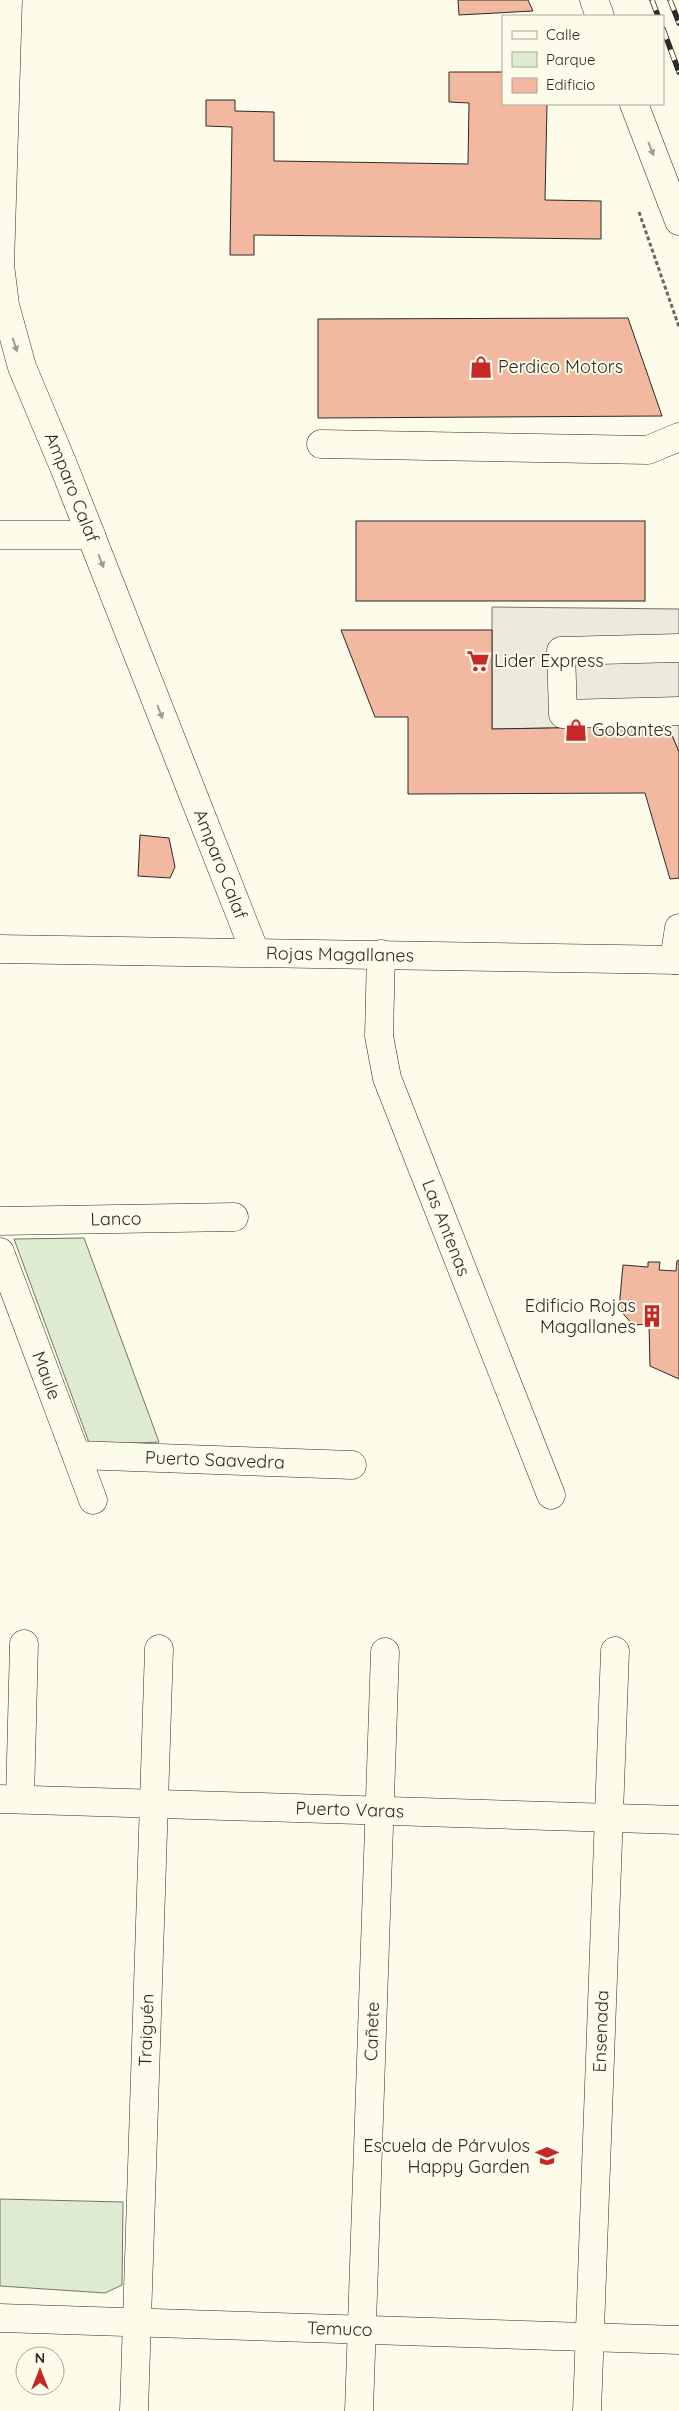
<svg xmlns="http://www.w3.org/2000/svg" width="679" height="2411" font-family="Quicksand,sans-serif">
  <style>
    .green { fill: #deebd1; stroke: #74746e }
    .parking { fill: #eceadb; stroke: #74746e }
    .building { fill: #f2b8a0; stroke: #2b2b2b }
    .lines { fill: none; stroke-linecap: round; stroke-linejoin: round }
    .minor-casing { stroke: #2b2b2b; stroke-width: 29 }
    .major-casing { stroke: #2b2b2b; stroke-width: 29 }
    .path { stroke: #6a6964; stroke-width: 3; stroke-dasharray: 4 2.5; stroke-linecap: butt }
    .minor { stroke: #fdfbea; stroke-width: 28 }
    .major { stroke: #fdfbea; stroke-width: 28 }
    .rail-casing { stroke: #2b2b2b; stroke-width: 5.5 }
    .rail { stroke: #fdfbea; stroke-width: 4; stroke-dasharray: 11; stroke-linecap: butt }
    .oneway { fill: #9e9d94 }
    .labels { text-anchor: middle; stroke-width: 4; stroke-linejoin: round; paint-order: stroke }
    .poi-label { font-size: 18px; fill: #2b2b2b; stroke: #fdfbea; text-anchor: start }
    .street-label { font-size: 18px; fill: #2b2b2b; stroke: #fdfbea }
  </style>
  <rect width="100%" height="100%" fill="#fdfbea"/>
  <!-- green -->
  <g class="green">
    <polygon points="84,1238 159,1442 90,1445 14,1239"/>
    <polygon points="0,2199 123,2202 122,2285 105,2293 0,2286"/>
  </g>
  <!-- parking -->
  <polygon class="parking" points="492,607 679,609 679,752 668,726 492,729"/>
  <!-- building -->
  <g class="building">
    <polygon points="458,0 528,0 533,11 459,15"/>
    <polygon points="449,72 503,72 503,104 547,104 545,200 601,201 601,239 254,235 254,255 230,255 232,127 206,126 206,100 235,100 235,111 274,112 274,161 468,164 469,103 449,102"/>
    <polygon points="628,318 662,416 318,418 318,319"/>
    <rect x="356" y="521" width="289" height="80"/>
    <polygon points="341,630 492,630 492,729 668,726 679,752 679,878 670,879 645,793 408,794 408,717 375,717"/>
    <polygon points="140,835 169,838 175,867 170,878 138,876"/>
    <polygon points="679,1260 679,1379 650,1366 649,1324 633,1325 619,1309 623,1265 648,1267 648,1262 660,1262 659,1270 676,1271 677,1261"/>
  </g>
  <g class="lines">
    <defs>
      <g id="minor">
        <path id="s1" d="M8 0 0 265 5 305 22 367 64 467 255 952"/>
        <polyline points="321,444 648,450 679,437"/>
        <polyline points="0,535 91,535"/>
        <polyline points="679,648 561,651 563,714 679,711"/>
        <path id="s2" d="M381 954 379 1036 387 1078 551 1495"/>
        <polyline points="674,960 679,928"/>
        <path id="s3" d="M0 1221 234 1217"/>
        <path id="s4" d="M0 1252 93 1500"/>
        <path id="s5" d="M77 1455 352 1465"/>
        <path id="s6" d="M0 1799 679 1820"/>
        <polyline points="20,1799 24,1644"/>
        <path id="s7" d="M0 2318 679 2340"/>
        <path id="s8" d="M134 2411 159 1649"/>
        <path id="s9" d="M359 2411 385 1652"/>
        <path id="s10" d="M587 2411 615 1651"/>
      </g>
      <g id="major">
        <polyline points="594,0 600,16"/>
        <polyline points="634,104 679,221"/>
        <path id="s11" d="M0 949 679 960"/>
      </g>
    </defs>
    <!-- minor casing -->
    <use href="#minor" class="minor-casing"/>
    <!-- major casing -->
    <use href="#major" class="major-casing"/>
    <!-- path -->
    <polyline class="path" points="639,212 679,327"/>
    <!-- minor -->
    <use href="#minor" class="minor"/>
    <!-- major -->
    <use href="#major" class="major"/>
    <defs>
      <g id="rail">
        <polyline points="652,0 658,16"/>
        <polyline points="670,0 679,23"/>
        <polyline points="663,29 679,72"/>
      </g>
    </defs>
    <!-- rail casing -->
    <use href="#rail" class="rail-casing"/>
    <!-- rail -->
    <use href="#rail" class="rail"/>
  </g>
  <!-- one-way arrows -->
  <defs><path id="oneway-solid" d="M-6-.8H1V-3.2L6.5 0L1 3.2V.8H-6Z" transform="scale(1.25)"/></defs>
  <g class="oneway">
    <use href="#oneway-solid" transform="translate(651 149) rotate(69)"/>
    <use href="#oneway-solid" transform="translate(15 345) rotate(72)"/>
    <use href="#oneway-solid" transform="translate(101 561) rotate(69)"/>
    <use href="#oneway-solid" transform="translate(160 712) rotate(69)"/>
  </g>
  <!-- icons -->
  <defs>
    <symbol id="shop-bare" viewBox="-9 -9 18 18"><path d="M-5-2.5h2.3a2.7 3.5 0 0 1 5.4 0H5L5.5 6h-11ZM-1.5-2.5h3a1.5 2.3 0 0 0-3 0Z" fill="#c62828" stroke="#fdfbea" stroke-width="2.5" paint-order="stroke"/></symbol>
    <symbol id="supermarket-bare" viewBox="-9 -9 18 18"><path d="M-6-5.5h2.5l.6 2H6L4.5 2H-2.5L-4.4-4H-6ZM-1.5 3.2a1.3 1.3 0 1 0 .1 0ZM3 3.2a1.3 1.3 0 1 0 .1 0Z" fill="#c62828" stroke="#fdfbea" stroke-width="2.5" paint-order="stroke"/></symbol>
    <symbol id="building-bare" viewBox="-9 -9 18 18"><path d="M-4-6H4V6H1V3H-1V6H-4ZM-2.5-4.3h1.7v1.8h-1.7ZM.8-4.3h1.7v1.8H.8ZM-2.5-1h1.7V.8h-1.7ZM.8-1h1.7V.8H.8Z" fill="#c62828" stroke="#fdfbea" stroke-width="2.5" paint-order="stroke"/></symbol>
    <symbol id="school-bare" viewBox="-9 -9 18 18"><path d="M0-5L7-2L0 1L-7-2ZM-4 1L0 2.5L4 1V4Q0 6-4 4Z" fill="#c62828" stroke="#fdfbea" stroke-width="2.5" paint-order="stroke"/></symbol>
  </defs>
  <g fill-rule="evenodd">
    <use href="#shop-bare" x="465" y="351" width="32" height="32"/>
    <use href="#supermarket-bare" x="462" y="645" width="32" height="32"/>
    <use href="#shop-bare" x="560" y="714" width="32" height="32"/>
    <use href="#building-bare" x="636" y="1300" width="32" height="32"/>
    <use href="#school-bare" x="531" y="2140" width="32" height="32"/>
  </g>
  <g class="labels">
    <!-- poi labels -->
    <g class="poi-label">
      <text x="498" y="373">Perdico Motors</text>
      <text x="494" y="667">Lider Express</text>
      <text x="592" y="736">Gobantes</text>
      <text x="636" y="1312" text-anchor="end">Edificio Rojas<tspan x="636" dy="21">Magallanes</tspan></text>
      <text x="530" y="2152" text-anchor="end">Escuela de Párvulos<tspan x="530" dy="21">Happy Garden</tspan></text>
    </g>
    <!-- street labels -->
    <g class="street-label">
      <text dy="6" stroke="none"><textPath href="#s1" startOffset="500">Amparo Calaf</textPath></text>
      <text dy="6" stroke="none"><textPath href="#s1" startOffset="905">Amparo Calaf</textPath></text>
      <text dy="6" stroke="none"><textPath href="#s11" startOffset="340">Rojas Magallanes</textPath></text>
      <text dy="6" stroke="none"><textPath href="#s3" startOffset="116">Lanco</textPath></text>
      <text dy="6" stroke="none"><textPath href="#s2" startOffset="286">Las Antenas</textPath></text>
      <text dy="6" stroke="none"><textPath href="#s4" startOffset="132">Maule</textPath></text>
      <text dy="6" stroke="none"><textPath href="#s5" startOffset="138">Puerto Saavedra</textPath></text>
      <text dy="6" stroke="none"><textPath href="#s6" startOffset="350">Puerto Varas</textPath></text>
      <text dy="6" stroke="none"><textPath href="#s8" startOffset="381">Traiguén</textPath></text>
      <text dy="6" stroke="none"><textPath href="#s10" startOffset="380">Ensenada</textPath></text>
      <text dy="6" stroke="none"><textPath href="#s9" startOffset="380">Cañete</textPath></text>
      <text dy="6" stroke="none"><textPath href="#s7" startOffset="340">Temuco</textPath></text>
    </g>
  </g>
  <!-- legend -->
  <rect x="502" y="15" width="162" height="90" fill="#fdfbea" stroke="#a9a89e"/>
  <rect x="512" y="31" width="25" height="8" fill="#fdfbea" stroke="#a9a89e"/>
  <text x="546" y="40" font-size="15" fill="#2b2b2b">Calle</text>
  <rect x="512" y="52" width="25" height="15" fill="#deebd1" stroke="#a9a89e"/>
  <text x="546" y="65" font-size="15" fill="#2b2b2b">Parque</text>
  <rect x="512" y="78" width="25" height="15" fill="#f2b8a0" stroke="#a9a89e"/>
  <text x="546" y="90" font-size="15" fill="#2b2b2b">Edificio</text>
  <!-- north arrow -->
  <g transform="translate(40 2371)"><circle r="24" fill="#fdfbea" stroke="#a9a89e"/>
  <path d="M0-4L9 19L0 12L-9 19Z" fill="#c62828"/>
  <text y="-8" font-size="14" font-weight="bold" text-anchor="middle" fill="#2b2b2b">N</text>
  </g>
</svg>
